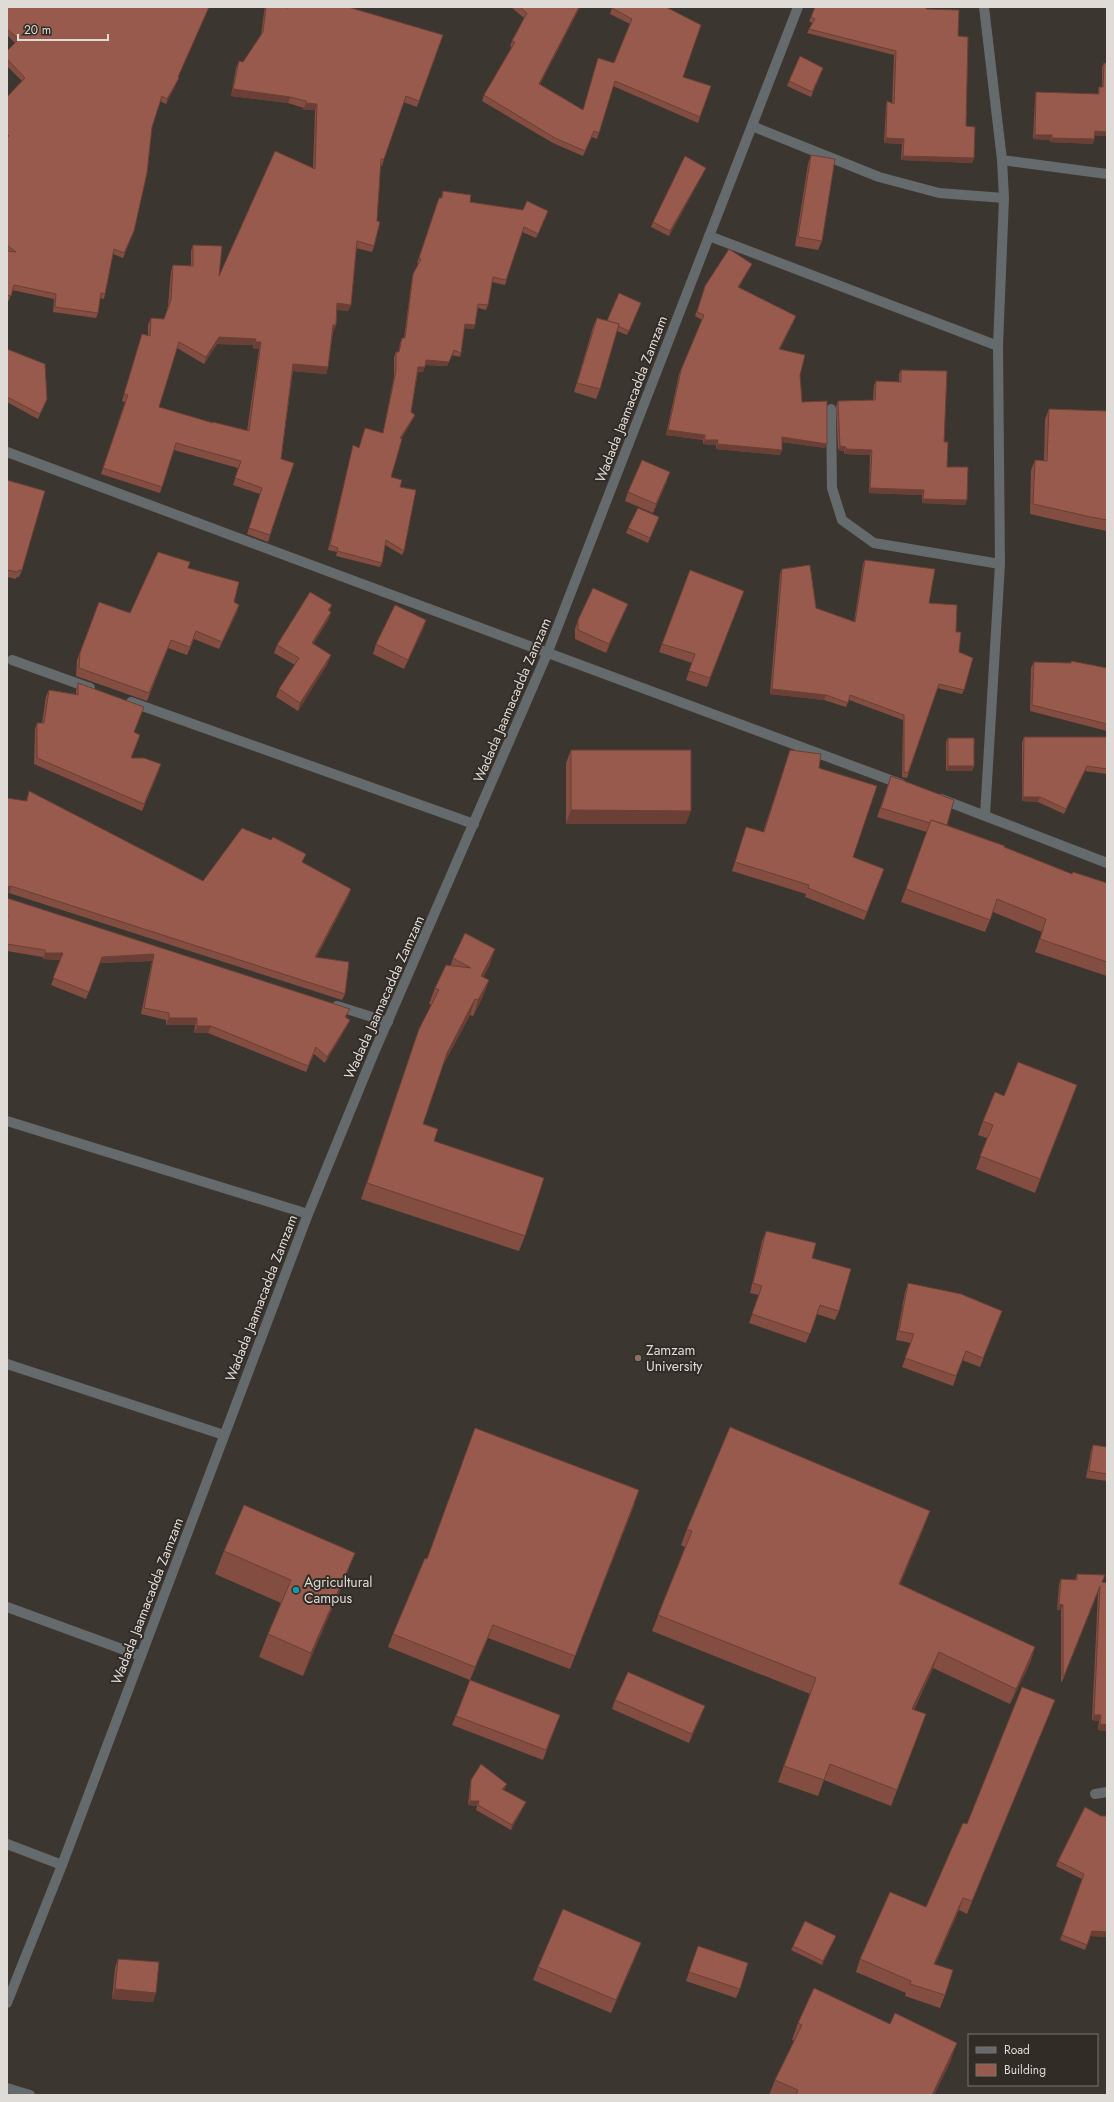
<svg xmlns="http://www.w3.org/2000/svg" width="1114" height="2102" font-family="Jost,sans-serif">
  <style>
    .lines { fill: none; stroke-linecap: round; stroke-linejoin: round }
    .minor { stroke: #656a6c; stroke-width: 10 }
    .wall { fill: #834d41; fill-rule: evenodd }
    .shaded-wall { fill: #6a3f35 }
    .building { fill: #985a4c; stroke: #6a3f35; fill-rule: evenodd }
    .education-dot { fill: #8d6e63; stroke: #322c26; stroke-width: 1.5 }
    .culture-dot { fill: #0f9aa8; stroke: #322c26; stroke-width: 1.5 }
    .labels { text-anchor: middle; stroke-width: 4; stroke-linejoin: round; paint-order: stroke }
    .street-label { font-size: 14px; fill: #dfdbd7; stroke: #322c26 }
    .poi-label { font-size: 14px; fill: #dfdbd7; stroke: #322c26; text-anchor: start }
  </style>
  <rect width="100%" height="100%" fill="#3c3630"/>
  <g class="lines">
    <!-- minor -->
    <g class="minor">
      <polyline points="984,7 1002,160 1107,174"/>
      <polyline points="752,126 879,177 939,193 1004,198"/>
      <polyline points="709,236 998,346"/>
      <polyline points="831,409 832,488 842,520 874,543 1000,564 998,346 1004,198 1002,160"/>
      <polyline points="7,452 901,784"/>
      <polyline points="12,660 90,688"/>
      <polyline points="131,702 474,824"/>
      <polyline points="941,799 1107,863"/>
      <polyline points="985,815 1000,564"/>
      <polyline points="337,1006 388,1022"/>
      <polyline points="7,1121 308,1214"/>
      <polyline points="7,1364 224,1435"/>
      <polyline points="7,1607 141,1656"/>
      <polyline points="1095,1794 1107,1792"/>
      <polyline points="7,1844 62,1865"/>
      <polyline points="7,2003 62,1865 308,1214 373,1055 547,654 798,7"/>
      <polyline points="7,2088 30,2095"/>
    </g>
  </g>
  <!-- wall -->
  <g class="wall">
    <polygon points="7,7 209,7 178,77 177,82 166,104 160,101 152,127 134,231 123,258 113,254 104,299 100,298 98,313 96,318 53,312 54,299 12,290 9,301 7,300 7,97 22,81 7,66 7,51 15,43 7,35"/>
    <path d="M265 7H282L443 35 417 107 403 102 384 159 382 166H380L374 246 372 252 356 248 351 305 348 311 337 310 336 325 333 332 328 367 326 374 293 371 281 459 294 463 268 542 247 534 260 494 233 485 238 468 174 450 160 493 101 474 125 402 122 401 142 334 148 335V325L151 318 164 319 168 306 171 271 173 265 191 266V251L193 245 219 276 313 168 315 110H303L304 108 288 103 231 96 236 68 239 61 243 62 261 35 264 12ZM217 344 253 345V348L259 349 247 431 213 423 159 407 177 348 204 364Z"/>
    <polygon points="511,7 580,7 540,84 583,110 598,58 614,63 630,24 610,14 612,7 666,7 683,77 711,86 698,123 613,86 597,139 592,137 583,156 553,143 482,101 484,95 512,47 510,46 512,41 524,18"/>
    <polygon points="926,9 958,36 966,126 974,158 972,163 901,160 902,144 884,143 886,106 887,101 892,104 894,55 807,33 812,23 809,21 811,17"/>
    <polygon points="1104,63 1107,136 1095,136 1093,144 1050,142 1050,140 1033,139 1035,97 1036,92 1098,94 1098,92 1099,87 1102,87 1102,67"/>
    <polygon points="821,73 811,97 787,86 789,81"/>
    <polygon points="811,155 822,241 818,250 795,246 808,164"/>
    <polygon points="704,172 669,236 651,227 653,222"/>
    <polygon points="443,191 470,202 546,216 536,238 522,232 505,285 492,282 488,305 486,310 478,308 474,329 464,328 461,353 460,357 452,355 447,366 425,365 423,372 418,372 411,412 413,419 401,439 391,477 400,487 404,551 402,555 385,545 382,563 380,567 336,556 337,552 328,550 352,450 353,445 359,448 383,433 394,376 394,357 396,352 399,352 400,343 402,338 404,338 412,278 419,263 417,263 439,198 441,198"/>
    <polygon points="752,264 750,268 739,287 794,321 780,349 800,375 802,402 825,448 782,442 782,450 780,455 716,449 716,445 703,444 703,440 666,435 679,374 702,320 695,316 705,286"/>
    <polygon points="641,303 627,335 617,331 600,389 596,399 574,392 593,327 597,318 607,321"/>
    <polygon points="7,349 47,399 38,419 7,402"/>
    <polygon points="901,370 944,442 947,467 967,500 965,505 922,503 922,495 869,493 870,455 844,454 844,451 838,450 836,406 838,401 873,400 874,385 876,381 899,382 899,374"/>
    <polygon points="1049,409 1107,411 1107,531 1087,527 1030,514 1031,470 1035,460 1044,461 1045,419"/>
    <polygon points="7,480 22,570 19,577 17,577 16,579 7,577"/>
    <polygon points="667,481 653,513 625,501 628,492"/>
    <polygon points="657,522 648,543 626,533 628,528"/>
    <polygon points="865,560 929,603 956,632 959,652 964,690 962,694 937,688 907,778 902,777 903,720 849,700 846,707 824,700 770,694 780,574 782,569 816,608 854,622 863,564"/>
    <polygon points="188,568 234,602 237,612 219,649 194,639 187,655 168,648 147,701 76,676 77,660 99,602 130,613"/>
    <polygon points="690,570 744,591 707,687 686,680 692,663 659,652"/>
    <polygon points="628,604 624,613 606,653 575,639 575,629 578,620"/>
    <polygon points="332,605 329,611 331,612 328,620 313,644 328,663 298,711 276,697 279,689 295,665 274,653 277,645"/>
    <polygon points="426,620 423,629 404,669 373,654 376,644"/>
    <polygon points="1071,661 1107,668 1107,731 1030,711 1031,668 1034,662 1071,663"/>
    <polygon points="78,683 134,732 131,758 159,770 142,811 34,764 35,729 37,723 42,723 46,696 49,690 76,694 76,690"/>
    <polygon points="1024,737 1107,737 1107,774 1085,771 1064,814 1038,802 1022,801 1022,742"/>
    <polygon points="948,738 974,766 972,771 946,771 946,742"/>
    <polygon points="571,750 686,824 566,824 566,763"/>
    <polygon points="790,750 819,768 853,857 884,869 864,920 805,897 806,894 732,871 746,827 763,832"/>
    <polygon points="891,776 947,825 1072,874 1107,883 1107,976 1035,952 1042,932 993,912 985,932 901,902 927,832 877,817"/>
    <polygon points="29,791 203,881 303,863 349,895 316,958 345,994 342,1000 9,893 27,797"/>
    <polygon points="7,898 347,1016 346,1018 350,1020 347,1026 325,1063 314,1054 306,1072 208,1033 194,1033 195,1025 166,1025 166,1020 141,1014 152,961 100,963 86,999 51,985 61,960 43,959 43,957 7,951"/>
    <polygon points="453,958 490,964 483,977 489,980 483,996 473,1016 470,1015 442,1067 423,1124 434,1141 525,1236 519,1251 361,1199 414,1044 419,1029 432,1005 429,1004 435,988 451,965"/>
    <polygon points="1004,1096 1072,1099 1035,1193 976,1169 987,1138 978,1135 983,1121"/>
    <polygon points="766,1231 812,1258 839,1311 835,1320 817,1314 806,1343 749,1323 759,1295 750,1293 762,1241"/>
    <polygon points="908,1283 1002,1311 980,1367 962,1360 953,1386 902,1367 911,1343 896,1340 905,1292"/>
    <polygon points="1093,1445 1107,1447 1107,1481 1086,1478 1091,1451"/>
    <polygon points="635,1503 570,1669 488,1638 470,1680 388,1647 393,1634 427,1559"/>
    <polygon points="924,1527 900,1584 1035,1647 1030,1663 1010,1704 933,1668 914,1710 920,1730 891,1806 824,1780 818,1796 778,1782 810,1694 652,1631 685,1547 681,1545 687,1529"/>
    <polygon points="224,1551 355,1553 346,1576 303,1676 259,1657 268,1634 281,1603 215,1574"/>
    <polygon points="1077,1574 1102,1582 1107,1731 1098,1730 1099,1721 1092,1720 1098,1592 1062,1682 1061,1682 1061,1610 1057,1610 1059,1585 1061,1579 1075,1580"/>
    <polygon points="470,1680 560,1715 543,1760 452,1725"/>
    <polygon points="615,1700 701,1716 689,1743 612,1709"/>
    <polygon points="1050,1712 967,1914 959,1910 935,1964 945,1995 940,2008 905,1996 906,1993 856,1972 860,1959 926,1907 967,1824"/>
    <polygon points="471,1780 505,1788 504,1790 526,1802 524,1806 511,1830 476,1810 477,1806 468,1805 470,1785"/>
    <polygon points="1101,1816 1107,1816 1107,1937 1090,1936 1085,1950 1060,1940 1082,1879 1056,1866 1058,1861"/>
    <polygon points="834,1940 822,1965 791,1950 793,1946"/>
    <polygon points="698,1946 740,1989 736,1998 686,1981"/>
    <polygon points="636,1956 611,2013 533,1980 538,1967"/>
    <polygon points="118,1959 153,2002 112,1999 115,1968"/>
    <polygon points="798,2023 951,2060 934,2095 769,2095 775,2080 794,2041 792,2040"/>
  </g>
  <!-- shaded-wall -->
  <g class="shaded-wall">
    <polygon points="579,7 580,7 537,90 539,84"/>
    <polygon points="179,78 166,104 167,99"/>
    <polygon points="233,89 290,97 288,103 231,96"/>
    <polygon points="306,103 317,104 315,110 303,110"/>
    <polygon points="1095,131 1107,132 1107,136 1093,136"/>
    <polygon points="1035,135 1052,135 1050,140 1033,139"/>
    <polygon points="886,138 904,139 902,144 884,143"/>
    <polygon points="1052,138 1094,139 1093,144 1050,142"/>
    <polygon points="903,156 974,158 972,163 901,160"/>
    <polygon points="706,168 704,172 669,236 670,231"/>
    <polygon points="752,264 750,268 736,291 738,287"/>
    <polygon points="337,303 351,305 348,311 335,310"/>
    <polygon points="796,316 794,321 777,353 779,349"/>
    <polygon points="465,324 475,325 474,329 463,328"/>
    <polygon points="333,325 336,325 333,332 331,331"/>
    <polygon points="219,337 256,339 253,345 217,344 204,364 206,357"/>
    <polygon points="255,342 261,342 259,349 253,348"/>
    <polygon points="454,350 447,366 424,365 426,360"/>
    <polygon points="293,364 328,367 326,374 291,371"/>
    <polygon points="418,367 425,367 423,372 417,371"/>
    <polygon points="415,415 413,419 398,443 400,438"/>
    <polygon points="668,430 705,435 703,440 666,435"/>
    <polygon points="782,437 827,444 825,448 781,442"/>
    <polygon points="705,440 718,440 716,445 703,444"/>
    <polygon points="717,444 782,450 780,455 716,449"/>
    <polygon points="840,446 846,447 844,451 838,450"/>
    <polygon points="846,449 872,450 870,455 844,454"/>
    <polygon points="670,472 667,481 653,513 656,504"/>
    <polygon points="870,488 924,490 922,495 869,493"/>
    <polygon points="923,499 967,500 965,505 922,503"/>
    <polygon points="628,604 624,613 606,653 609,644"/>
    <polygon points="239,605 237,612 219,649 222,642"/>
    <polygon points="331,612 328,620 309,651 312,643"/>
    <polygon points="426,620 423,629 404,669 408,660"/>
    <polygon points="331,655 328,663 298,711 300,703"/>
    <polygon points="772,689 826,695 824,700 770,694"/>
    <polygon points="948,766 974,766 972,771 946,771"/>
    <polygon points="1087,766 1085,771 1064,814 1066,809"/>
    <polygon points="1023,797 1040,797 1038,802 1022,801"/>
    <polygon points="571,810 691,811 686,824 566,824"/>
    <polygon points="11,886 9,893 7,893 7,887"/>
    <polygon points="351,889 349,895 312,964 315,957"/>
    <polygon points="495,949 490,964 476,992 481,976"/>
    <polygon points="45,953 63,953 61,960 43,959"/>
    <polygon points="154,954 152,961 100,963 86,999 102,957"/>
    <polygon points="489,980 483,996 473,1016 478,1000"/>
    <polygon points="475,999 470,1015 441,1069 447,1053"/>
    <polygon points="169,1018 197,1018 195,1025 166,1025"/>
    <polygon points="350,1020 347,1026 325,1063 327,1057"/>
    <polygon points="197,1026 211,1026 208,1033 194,1033"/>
    <polygon points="1077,1085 1072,1099 1035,1193 1040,1179"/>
    <polygon points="930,1511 924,1527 894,1600 899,1584"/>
    <polygon points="355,1553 346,1576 303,1676 311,1653"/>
    <polygon points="1059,1604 1063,1605 1061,1610 1057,1610"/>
    <polygon points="493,1625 488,1638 470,1680 475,1667"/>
    <polygon points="1035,1647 1030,1663 1010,1704 1016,1689"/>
    <polygon points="939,1652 933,1668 906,1725 912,1709"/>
    <polygon points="1055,1700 1050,1712 967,1914 972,1901"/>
    <polygon points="705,1706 701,1716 689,1743 692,1734"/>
    <polygon points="1094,1715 1101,1715 1099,1721 1092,1720"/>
    <polygon points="1100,1724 1107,1725 1107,1731 1098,1730"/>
    <polygon points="507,1784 505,1788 501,1794 502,1789"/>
    <polygon points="470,1801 479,1801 477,1806 468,1805"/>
    <polygon points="526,1802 524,1806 511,1830 512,1825"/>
    <polygon points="963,1898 959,1910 930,1976 934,1964"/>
    <polygon points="1092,1931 1107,1932 1107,1937 1090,1936"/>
    <polygon points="836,1936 834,1940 822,1965 823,1961"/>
    <polygon points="641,1943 636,1956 611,2013 616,2000"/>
    <polygon points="115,1989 156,1993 153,2002 112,1999"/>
    <polygon points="957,2043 951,2060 934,2095 932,2095"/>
  </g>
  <!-- building -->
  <g class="building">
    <polygon points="7,7 209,7 178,77 179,78 167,99 162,96 152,127 147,173 134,231 124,253 114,249 105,294 101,293 98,313 55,307 56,294 14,285 11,296 7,295 7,251 16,252 7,245 7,137 9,136 7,134 7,97 25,78 7,59 7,51 19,39 7,29"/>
    <path d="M266 7H282L288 8 289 7H348L443 35 419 101 406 96 384 159H381L377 221 380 222 374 246 357 241 351 305 337 303 336 325H333L328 367 293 364 281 459 294 463 270 535 249 528 262 488 235 478 241 461 176 443 162 487 103 468 128 395 124 394 142 334 150 336 151 318 164 319 171 300 173 265 193 266V245L222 246 219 276 275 151 315 169 317 104 306 103V101L290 97 233 89 239 61 243 62 263 32ZM219 337 256 339 255 342H261L249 431 213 422V423L159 407 179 342 206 357Z"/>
    <polygon points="520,7 579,7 539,84 583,110 598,58 614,63 632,19 612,8 612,7 666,7 701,25 683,77 711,86 700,117 615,81 599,133 594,131 585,151 555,138 484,95 515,42 512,41 527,13"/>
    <polygon points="815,7 926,7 926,9 959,10 958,36 968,37 966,126 975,127 974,158 903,156 904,139 886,138 887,101 894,104 896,51 809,29 815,19 811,17"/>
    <polygon points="800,56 823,68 812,92 789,81"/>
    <polygon points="1104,63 1107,63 1107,132 1095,131 1094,139 1052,138 1052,135 1035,135 1036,92 1099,94 1099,87 1103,87"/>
    <polygon points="811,155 835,159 822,241 798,237"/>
    <polygon points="685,156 706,168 670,231 653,222"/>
    <polygon points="443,191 471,195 470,202 523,210 527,201 548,211 538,234 524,227 506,280 493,277 488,305 478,304 475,325 465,324 461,353 454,350 449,362 426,360 425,367 418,367 411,412 415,415 400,438 402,439 391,477 402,480 400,487 416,490 404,551 386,540 382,563 337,551 338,548 330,545 353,445 359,448 365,428 383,433 396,371 396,352 399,352 402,338 405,338 413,274 421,259 419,258 439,198 442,198"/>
    <polygon points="729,249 752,264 738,287 796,316 779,349 805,355 800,375 802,402 827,401 827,444 782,437 782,450 717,444 718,440 705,440 705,435 668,430 681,370 704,315 697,312 705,286"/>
    <polygon points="619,293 641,303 629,331 618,326 619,324 607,321"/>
    <polygon points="597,318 619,324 600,389 577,383"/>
    <polygon points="7,349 45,364 47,399 40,414 7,397"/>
    <polygon points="901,370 947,371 944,442 948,442 947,467 968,467 967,500 923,499 924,490 870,488 872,450 846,449 846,447 840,446 838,401 875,400 876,381 901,382"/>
    <polygon points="1049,409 1107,411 1107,520 1091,517 1033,504 1035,460 1047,461"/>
    <polygon points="642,460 670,472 656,504 628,492"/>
    <polygon points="7,480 45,491 22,570 19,570 18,572 7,570"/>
    <polygon points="638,508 659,517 650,538 628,528"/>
    <polygon points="158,552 190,562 188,568 239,582 234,602 239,605 222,642 196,631 190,647 171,640 149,693 79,668 80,653 99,602 130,613"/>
    <polygon points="865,560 935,569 929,603 957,605 956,632 961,632 959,652 973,658 964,690 939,684 908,773 904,772 904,715 850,695 848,703 826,695 772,689 782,569 810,565 816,608 855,622"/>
    <polygon points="690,570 744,591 710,678 689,671 695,654 662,644"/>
    <polygon points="593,588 628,604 609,644 578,630 578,620"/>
    <polygon points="310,592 332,605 328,610 331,612 312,643 331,655 300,703 279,689 299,658 277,645"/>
    <polygon points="395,605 426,620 408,660 376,644"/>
    <polygon points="1071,661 1107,668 1107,724 1032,705 1034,662 1071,663"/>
    <polygon points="78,683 144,707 134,732 140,735 131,758 144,758 161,764 144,804 37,758 37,723 44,723 49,690 78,695"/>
    <polygon points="1024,737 1107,737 1107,769 1087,766 1066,809 1040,797 1023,797"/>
    <rect x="948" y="738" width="26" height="28"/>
    <polygon points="571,750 691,750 691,811 571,810"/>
    <polygon points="790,750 821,754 819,768 877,786 853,857 884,869 867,912 808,888 809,885 735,862 746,827 764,832"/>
    <polygon points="891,776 954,800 947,825 931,820 930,823 881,808"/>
    <polygon points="29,791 203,881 242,828 271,840 273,837 306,854 302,862 351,889 315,957 349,962 345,994 11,886 7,887 7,798 27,801"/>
    <polygon points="931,820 1005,846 1004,847 1072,874 1073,872 1107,883 1107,962 1040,939 1046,919 997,899 990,920 906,889"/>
    <polygon points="7,898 350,1009 345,1017 350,1020 327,1057 316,1047 308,1066 211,1026 197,1026 197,1018 169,1018 169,1013 144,1008 154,954 102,957 89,992 53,978 63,953 45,953 45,950 7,944 7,920 8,915 7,915"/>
    <polygon points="465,933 495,949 481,976 489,980 478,1000 475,999 447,1053 423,1124 438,1129 434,1141 544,1178 525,1236 367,1183 419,1029 439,990 435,988 446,965 471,968 453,958"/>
    <polygon points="1018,1062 1077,1085 1040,1179 980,1156 993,1125 983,1121 995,1092 1004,1096"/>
    <polygon points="766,1231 816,1243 812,1258 851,1269 839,1311 820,1305 810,1334 752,1314 762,1286 753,1283"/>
    <polygon points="908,1283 961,1294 1002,1311 983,1358 966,1351 956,1376 905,1358 914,1334 899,1331"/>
    <polygon points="730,1427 930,1511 899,1584 1035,1647 1016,1689 939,1652 912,1709 926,1714 897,1790 830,1764 824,1780 784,1766 816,1678 658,1615 692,1531 687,1529"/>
    <polygon points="475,1428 639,1490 575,1656 493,1625 475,1667 393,1634 425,1558 427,1559"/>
    <polygon points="1093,1445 1107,1447 1107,1474 1089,1471"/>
    <polygon points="244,1505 355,1553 311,1653 268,1634 291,1580 224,1551"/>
    <polygon points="1077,1574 1105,1575 1102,1582 1107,1583 1107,1725 1100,1724 1101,1715 1094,1715 1100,1586 1064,1676 1063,1676 1063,1605 1059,1604 1061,1579 1077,1580"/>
    <polygon points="628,1672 705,1706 692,1734 615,1700"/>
    <polygon points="470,1680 560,1715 546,1750 456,1716"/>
    <polygon points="1022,1687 1055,1700 972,1901 963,1898 934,1964 953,1970 945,1995 910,1984 911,1981 860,1959 890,1892 926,1907 963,1823 967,1824"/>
    <polygon points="481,1764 507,1784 502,1789 526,1802 512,1825 478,1805 479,1801 470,1801 471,1780"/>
    <polygon points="1085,1807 1101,1816 1107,1816 1107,1932 1092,1931 1087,1945 1062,1935 1084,1874 1058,1861"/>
    <polygon points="563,1909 641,1943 616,2000 538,1967"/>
    <polygon points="805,1921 836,1936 823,1961 793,1946"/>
    <polygon points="698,1946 748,1963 740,1989 689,1972"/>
    <polygon points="118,1959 159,1962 156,1993 115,1989"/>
    <polygon points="814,1988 890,2024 895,2013 957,2043 932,2095 796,2095 798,2090 775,2080 802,2025 798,2023"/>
  </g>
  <!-- markers -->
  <circle class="education-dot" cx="638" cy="1358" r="4"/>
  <circle class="culture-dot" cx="296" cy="1590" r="4"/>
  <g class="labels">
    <!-- street labels -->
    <g class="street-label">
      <text transform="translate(631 399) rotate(-69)" y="5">Wadada Jaamacadda Zamzam</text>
      <text transform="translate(512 700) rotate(-67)" y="5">Wadada Jaamacadda Zamzam</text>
      <text transform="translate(384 997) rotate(-66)" y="5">Wadada Jaamacadda Zamzam</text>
      <text transform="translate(261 1298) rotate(-69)" y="5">Wadada Jaamacadda Zamzam</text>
      <text transform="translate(147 1601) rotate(-69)" y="5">Wadada Jaamacadda Zamzam</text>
    </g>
    <!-- poi labels -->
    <g class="poi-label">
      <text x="646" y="1355">Zamzam<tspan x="646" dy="16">University</tspan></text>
      <text x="304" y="1587">Agricultural<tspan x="304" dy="16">Campus</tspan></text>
    </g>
  </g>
  <!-- border -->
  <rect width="1114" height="2102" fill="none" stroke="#dfdbd7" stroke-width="16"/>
  <!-- legend -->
  <rect x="968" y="2034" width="130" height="52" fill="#322c26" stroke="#77726d"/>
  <rect x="976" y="2047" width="20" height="6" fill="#656a6c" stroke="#77726d"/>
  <text x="1004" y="2054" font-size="12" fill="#dfdbd7">Road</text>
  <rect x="976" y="2064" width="20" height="12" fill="#985a4c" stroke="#77726d"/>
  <text x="1004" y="2074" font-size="12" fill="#dfdbd7">Building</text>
  <!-- scale -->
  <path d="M18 34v6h90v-6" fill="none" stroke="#dfdbd7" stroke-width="2"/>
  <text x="24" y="34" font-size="12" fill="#dfdbd7" stroke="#322c26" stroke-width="3" paint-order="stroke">20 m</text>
</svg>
